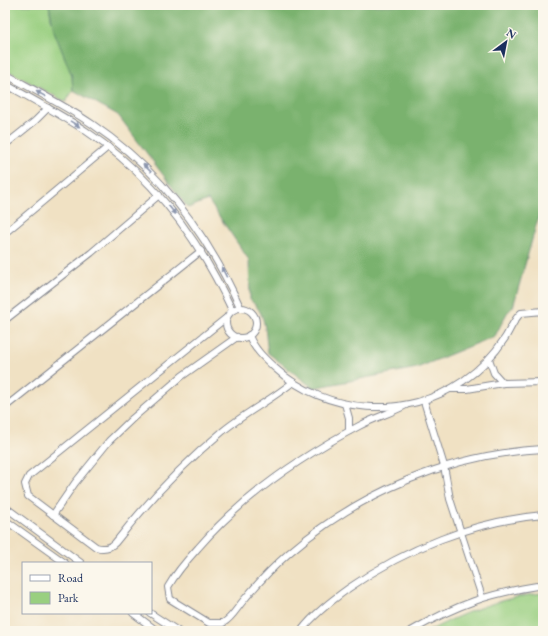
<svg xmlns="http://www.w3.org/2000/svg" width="548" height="636" font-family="'EB Garamond',serif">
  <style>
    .green { fill: #99cf80; stroke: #5a7f6f }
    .forest { fill: #7ab26e; stroke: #4a7066 }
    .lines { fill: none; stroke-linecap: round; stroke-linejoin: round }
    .street-casing { stroke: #868890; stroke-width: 8 }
    .street { stroke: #fff; stroke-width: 6 }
    .oneway { fill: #8d97ae }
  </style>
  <rect width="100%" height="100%" fill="#fbf7ec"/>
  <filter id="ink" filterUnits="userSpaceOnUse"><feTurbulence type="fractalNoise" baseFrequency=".025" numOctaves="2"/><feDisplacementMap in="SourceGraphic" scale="8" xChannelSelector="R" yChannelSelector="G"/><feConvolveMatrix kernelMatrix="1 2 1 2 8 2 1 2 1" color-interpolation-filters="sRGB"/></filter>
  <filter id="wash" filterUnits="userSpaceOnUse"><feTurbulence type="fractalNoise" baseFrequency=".012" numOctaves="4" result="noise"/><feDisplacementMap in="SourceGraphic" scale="16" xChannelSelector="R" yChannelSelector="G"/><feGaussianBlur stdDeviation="0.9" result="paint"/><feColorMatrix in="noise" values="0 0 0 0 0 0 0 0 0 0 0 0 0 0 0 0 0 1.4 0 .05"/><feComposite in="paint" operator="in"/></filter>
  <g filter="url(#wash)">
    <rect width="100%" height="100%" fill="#f0e1c3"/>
    <!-- green -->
    <g class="green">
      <polygon points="5,5 49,5 51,18 72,76 73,90 66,102 5,69"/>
      <path d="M543 593V628L537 631H429C464 612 503 597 543 593Z"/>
    </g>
    <!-- forest -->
    <path class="forest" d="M49 5H543V201L513 307 507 313 495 336 417 368 313 388 268 353C265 334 267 313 250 300L249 260 208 200 188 208 118 115 73 90 72 76 54 31Z"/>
  </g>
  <g filter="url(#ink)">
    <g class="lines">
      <defs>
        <g id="street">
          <path d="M5 74C34 90 64 105 92 124 160 170 207 233 240 307"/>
          <path d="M5 84C32 99 60 114 86 131 152 175 199 239 232 310"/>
          <polyline points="5,145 35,121 48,108"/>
          <polyline points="5,233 108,147"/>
          <circle cx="241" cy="323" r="15"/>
          <path d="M226 318 29 476 25 484 28 496 96 547C103 549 110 548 115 543 147 502 183 464 223 431 245 413 271 400 293 382"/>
          <polyline points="5,320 91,253 159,195"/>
          <path d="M249 335C253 348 265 359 275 368 326 415 407 420 463 381 479 370 494 355 505 338 510 330 514 319 521 313L543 311"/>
          <polyline points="489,359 494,373 503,383"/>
          <polyline points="451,389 467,389 503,383 543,382"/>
          <polyline points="424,401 444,466 450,499 482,597"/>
          <polyline points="345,404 349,418 349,431"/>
          <path d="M406 405C391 413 374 418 359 426 298 458 243 496 198 548 187 560 176 573 168 587L170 599 209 623H223C232 618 237 608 243 601 257 584 273 567 289 553 360 492 450 454 543 449"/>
          <polyline points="5,407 201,251"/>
          <polyline points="5,507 81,563"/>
          <polyline points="53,515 75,483 109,441 133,418 182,376 237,337"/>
          <polyline points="5,520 65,563"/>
          <polyline points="133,613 157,631"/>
          <polyline points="150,613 178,631"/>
          <path d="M301 631C314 614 331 601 349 588 405 549 474 521 543 515"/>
          <path d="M411 631C458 604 490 593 543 585"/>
          <polyline points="541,631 543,630"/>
        </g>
      </defs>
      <!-- street casing -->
      <use href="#street" class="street-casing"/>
      <!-- street -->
      <use href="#street" class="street"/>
    </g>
    <!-- one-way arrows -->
    <defs><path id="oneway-solid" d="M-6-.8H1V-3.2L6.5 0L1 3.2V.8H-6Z"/></defs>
    <g class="oneway">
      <use href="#oneway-solid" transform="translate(41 94) rotate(-151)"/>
      <use href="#oneway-solid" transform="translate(75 124) rotate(32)"/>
      <use href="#oneway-solid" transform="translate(147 168) rotate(-136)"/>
      <use href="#oneway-solid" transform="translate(172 210) rotate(52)"/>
      <use href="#oneway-solid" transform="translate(224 272) rotate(-117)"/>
    </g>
  </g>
  <!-- margin -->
  <rect width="548" height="636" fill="none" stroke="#fbf7ec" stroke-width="20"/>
  <!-- legend -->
  <rect x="22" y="562" width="130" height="52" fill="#fbf7ec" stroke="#a1a7b3"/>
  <rect x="30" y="575" width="20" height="6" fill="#ffffff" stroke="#a1a7b3"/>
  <text x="58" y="582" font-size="12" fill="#1b2f5e">Road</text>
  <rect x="30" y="592" width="20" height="12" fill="#99cf80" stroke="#a1a7b3"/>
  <text x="58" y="602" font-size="12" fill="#1b2f5e">Park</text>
  <!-- north arrow -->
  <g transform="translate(506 42) rotate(32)" stroke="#fbf7ec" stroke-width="3" paint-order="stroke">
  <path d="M0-3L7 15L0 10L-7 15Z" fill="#1b2f5e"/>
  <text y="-6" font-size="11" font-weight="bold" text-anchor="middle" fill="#1b2f5e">N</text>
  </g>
</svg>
